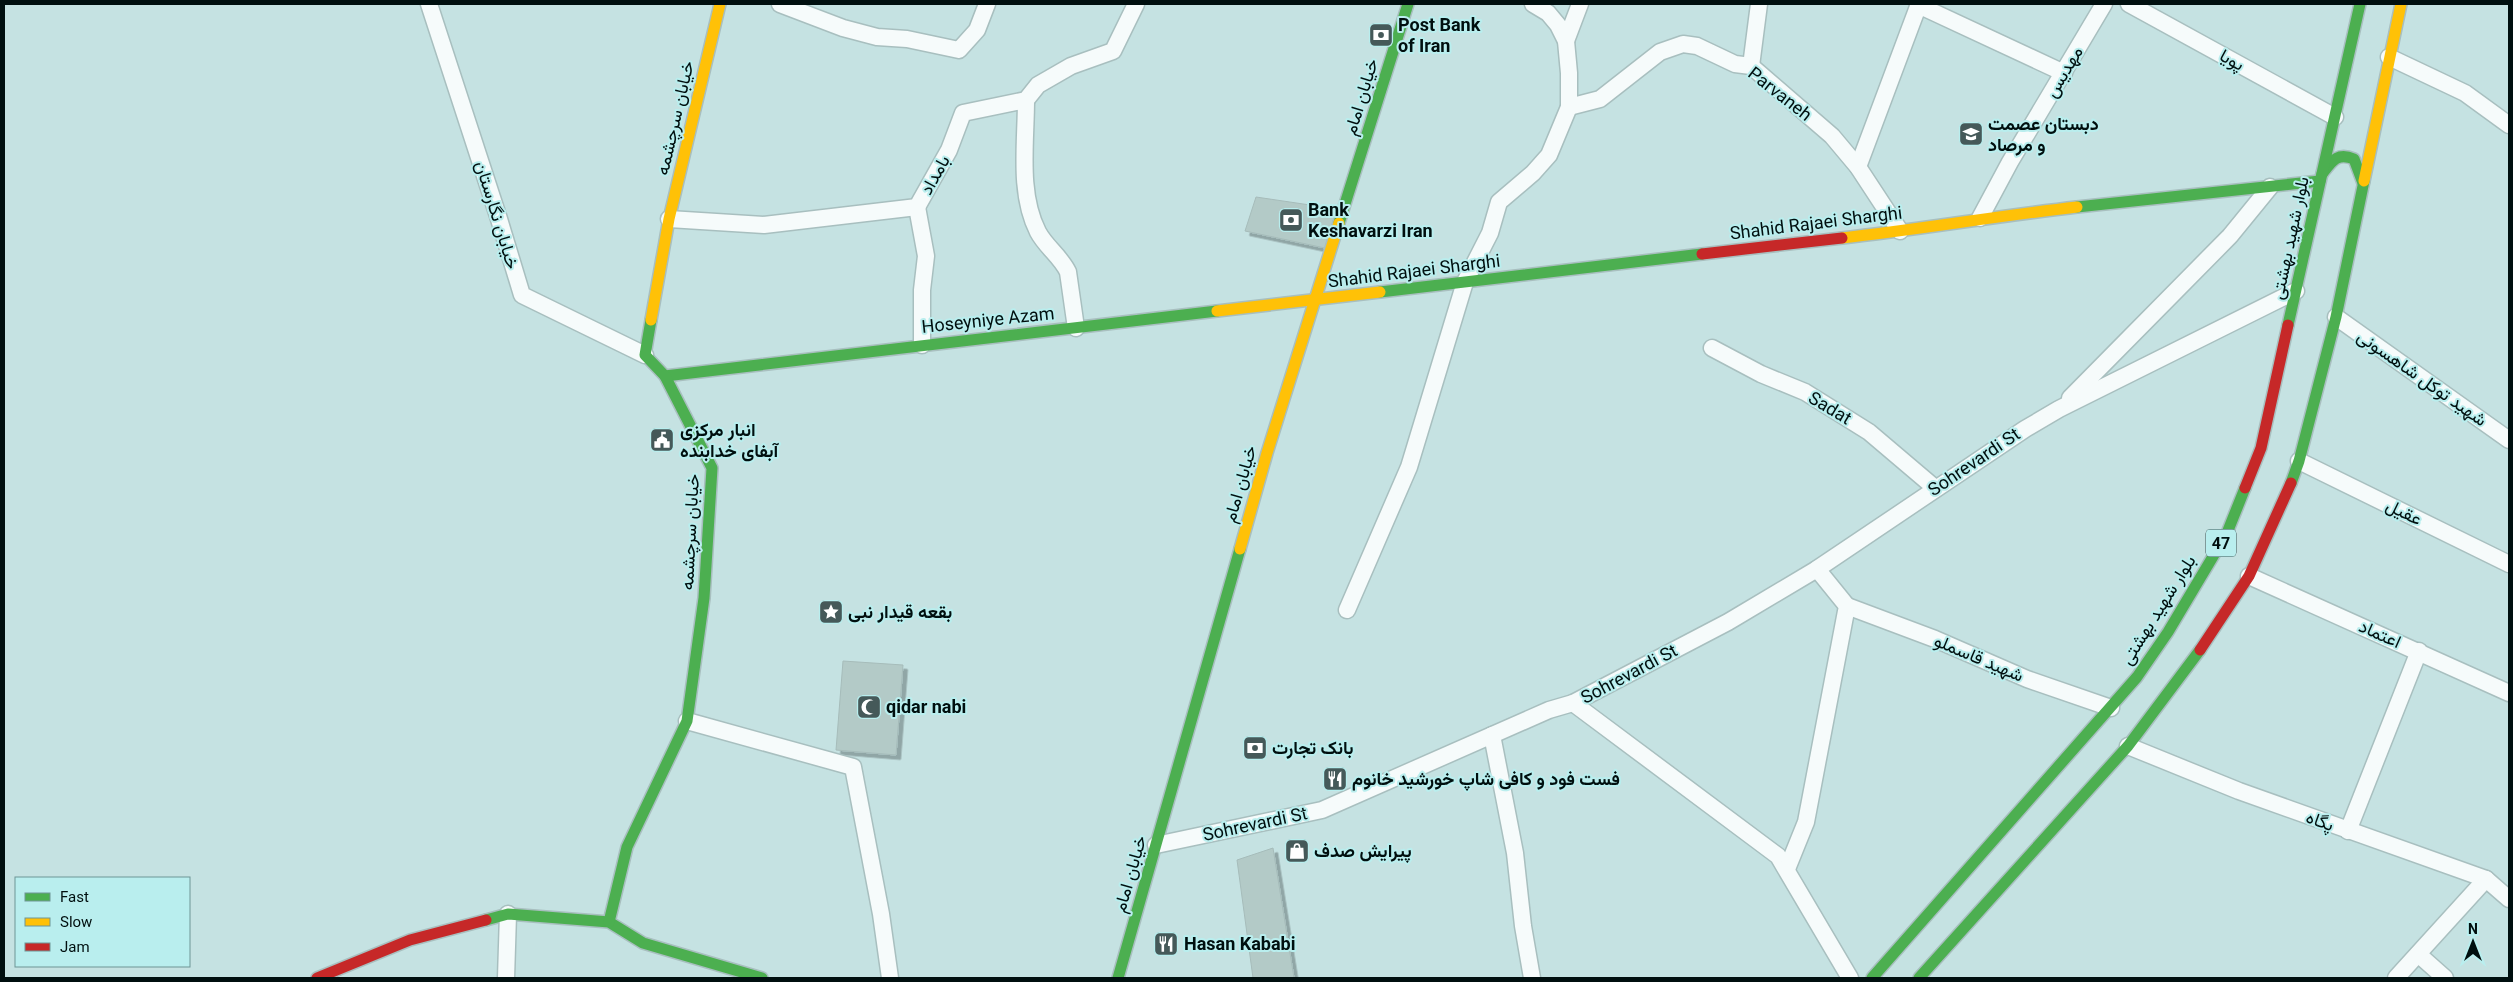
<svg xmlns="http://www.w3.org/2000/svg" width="2513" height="982" font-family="Roboto,Vazirmatn,sans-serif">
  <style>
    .building { fill: #b3cac7; stroke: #a6bcba; filter: url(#shadow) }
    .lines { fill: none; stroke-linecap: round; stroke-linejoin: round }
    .street-casing { stroke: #a8bfbf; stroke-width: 19 }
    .fast-casing { stroke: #a8bfbf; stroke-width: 14 }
    .slow-casing { stroke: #a8bfbf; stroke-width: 14 }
    .jam-casing { stroke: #a8bfbf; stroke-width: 14 }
    .street { stroke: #f6fbfb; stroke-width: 16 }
    .fast { stroke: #4caf50; stroke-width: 11 }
    .slow { stroke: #ffc107; stroke-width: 11 }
    .jam { stroke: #c62828; stroke-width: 11 }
    .labels { text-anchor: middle; stroke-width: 4; stroke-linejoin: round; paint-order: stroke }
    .shield { fill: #b9eeee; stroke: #385252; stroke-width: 1 }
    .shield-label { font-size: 16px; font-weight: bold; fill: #000f0f }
    .poi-label { font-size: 18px; font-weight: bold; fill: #000f0f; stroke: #b9eeee; text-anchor: start }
    .street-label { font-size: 18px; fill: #000f0f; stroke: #b9eeee }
  </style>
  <defs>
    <filter id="shadow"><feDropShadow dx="4.5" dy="4.5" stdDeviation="0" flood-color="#0004"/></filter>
  </defs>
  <rect width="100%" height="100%" fill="#c5e2e2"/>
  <!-- building -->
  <g class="building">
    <polygon points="1256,197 1337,209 1325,248 1245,231"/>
    <polygon points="843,661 903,665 896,755 836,750"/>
    <polygon points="1273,848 1294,978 1253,978 1237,860"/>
  </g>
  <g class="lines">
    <defs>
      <g id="street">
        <polyline points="429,4 499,219 522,295 645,355"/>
        <polyline points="780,4 843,28 877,37 907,39 959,50 977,30 987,4"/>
        <polyline points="2129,4 2335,117"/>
        <polyline points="1918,5 2064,73"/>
        <polyline points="1566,41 1580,4"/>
        <polyline points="2389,57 2465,93 2509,125"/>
        <polyline points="1751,66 1759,4"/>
        <path d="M1026 100C1026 143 1018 193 1038 232 1046 247 1061 257 1068 272L1076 328"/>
        <polyline points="1569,107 1600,99 1660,52 1683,44 1697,46 1735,64 1751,66 1832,136 1858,167 1900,231"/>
        <polyline points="1858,167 1919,4"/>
        <polyline points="917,207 926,256 922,290 922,345"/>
        <polyline points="1980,218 2010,162 2104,4"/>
        <polyline points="669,219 764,225 917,207 949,150 963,113 1026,100 1038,85 1071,66 1113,51 1136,4"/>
        <polyline points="2336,317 2509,440"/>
        <polyline points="1712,348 1761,374 1805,392 1869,432 1935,488"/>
        <polyline points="2070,398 2230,236 2270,187"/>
        <polyline points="2299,461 2509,564"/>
        <polyline points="2249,576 2509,693"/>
        <polyline points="1847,606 1935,639 2027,679 2111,708"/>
        <polyline points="1347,610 1409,467 1465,282 1490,233 1499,202 1533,173 1549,155 1569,107 1569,73 1566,41 1558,25 1548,13 1533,4"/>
        <polyline points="1573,703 1778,856 1850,978"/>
        <polyline points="687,721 853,767 881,914 890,978"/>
        <polyline points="1492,735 1515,853 1523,926 1532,978"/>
        <polyline points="2128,746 2239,791 2486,879 2509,899"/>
        <polyline points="2348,831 2419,651"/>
        <polyline points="1156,845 1322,810 1549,710 1573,703 1728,622 1817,569 2025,429 2059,409 2296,291"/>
        <polyline points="1787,869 1806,822 1847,606 1817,569"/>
        <polyline points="2418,954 2445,978"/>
        <polyline points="506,978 508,914"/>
        <polyline points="2396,978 2486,879"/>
      </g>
      <g id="fast">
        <path d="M2322 174C2332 161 2337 152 2354 159L2363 183"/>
        <polyline points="2077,207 2320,181"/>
        <polyline points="1339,223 1408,4"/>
        <polyline points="1380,292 1702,254"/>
        <polyline points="2288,325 2360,4"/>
        <polyline points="665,376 1217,311"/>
        <polyline points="2291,483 2299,461 2336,317 2364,181"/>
        <polyline points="486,920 508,914 609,922 643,943 762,978"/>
        <polyline points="609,922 627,847 687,721 704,598 712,468 665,376 645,355 651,320"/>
        <polyline points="1118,978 1240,549"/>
        <polyline points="1872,978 2137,677 2168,632 2227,533 2245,488"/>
        <polyline points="1919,978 2128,746 2200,650"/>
      </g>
      <g id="slow">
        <polyline points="2364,181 2401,4"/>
        <path d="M1842 238C1921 229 1998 216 2077 207"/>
        <polyline points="1217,311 1380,292"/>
        <polyline points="651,320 669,219 720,4"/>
        <polyline points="1240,549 1267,453 1339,223"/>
      </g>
      <g id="jam">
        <polyline points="1702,254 1842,238"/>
        <polyline points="2245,488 2261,448 2288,325"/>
        <polyline points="2200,650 2249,576 2291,483"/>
        <polyline points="317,978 410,940 486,920"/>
      </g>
    </defs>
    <!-- street casing -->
    <use href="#street" class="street-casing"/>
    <!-- fast casing -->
    <use href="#fast" class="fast-casing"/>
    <!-- slow casing -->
    <use href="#slow" class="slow-casing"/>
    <!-- jam casing -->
    <use href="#jam" class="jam-casing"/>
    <!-- street -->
    <use href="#street" class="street"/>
    <!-- fast -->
    <use href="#fast" class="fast"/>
    <!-- slow -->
    <use href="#slow" class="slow"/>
    <!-- jam -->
    <use href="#jam" class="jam"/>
  </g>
  <!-- icons -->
  <defs>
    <symbol id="bank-square" viewBox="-11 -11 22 22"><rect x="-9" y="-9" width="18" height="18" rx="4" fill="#455959" stroke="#b9eeee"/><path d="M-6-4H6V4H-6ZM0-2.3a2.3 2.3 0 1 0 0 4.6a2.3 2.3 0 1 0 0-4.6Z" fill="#fff"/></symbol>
    <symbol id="school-square" viewBox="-11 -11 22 22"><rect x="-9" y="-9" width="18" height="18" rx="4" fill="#455959" stroke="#b9eeee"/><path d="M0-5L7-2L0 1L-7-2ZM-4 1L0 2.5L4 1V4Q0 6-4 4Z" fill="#fff"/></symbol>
    <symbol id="civic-square" viewBox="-11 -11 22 22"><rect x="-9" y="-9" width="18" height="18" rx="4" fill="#455959" stroke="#b9eeee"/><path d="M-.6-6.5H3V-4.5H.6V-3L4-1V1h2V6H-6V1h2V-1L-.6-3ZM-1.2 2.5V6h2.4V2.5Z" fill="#fff"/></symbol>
    <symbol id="sight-square" viewBox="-11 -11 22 22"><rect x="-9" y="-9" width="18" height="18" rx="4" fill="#455959" stroke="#b9eeee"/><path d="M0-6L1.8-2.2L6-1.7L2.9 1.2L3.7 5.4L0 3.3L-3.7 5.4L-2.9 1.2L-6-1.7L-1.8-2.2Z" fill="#fff"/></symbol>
    <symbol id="mosque-square" viewBox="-11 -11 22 22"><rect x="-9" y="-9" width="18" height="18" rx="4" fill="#455959" stroke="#b9eeee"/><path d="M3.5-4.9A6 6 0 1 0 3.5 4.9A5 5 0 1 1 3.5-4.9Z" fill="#fff"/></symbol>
    <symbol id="restaurant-square" viewBox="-11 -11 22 22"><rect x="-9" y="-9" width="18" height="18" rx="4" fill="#455959" stroke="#b9eeee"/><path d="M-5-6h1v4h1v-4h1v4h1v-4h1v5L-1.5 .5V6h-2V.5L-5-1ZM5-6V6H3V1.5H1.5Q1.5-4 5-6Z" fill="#fff"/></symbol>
    <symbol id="shop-square" viewBox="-11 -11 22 22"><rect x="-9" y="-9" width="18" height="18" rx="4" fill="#455959" stroke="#b9eeee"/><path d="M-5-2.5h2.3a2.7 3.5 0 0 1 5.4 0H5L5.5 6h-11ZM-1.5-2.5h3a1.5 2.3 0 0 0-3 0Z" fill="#fff"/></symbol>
  </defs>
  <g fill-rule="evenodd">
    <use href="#bank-square" x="1367" y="21" width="28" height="28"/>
    <use href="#school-square" x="1957" y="120" width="28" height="28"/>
    <use href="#bank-square" x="1277" y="206" width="28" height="28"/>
    <use href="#civic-square" x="648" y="426" width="28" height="28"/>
    <use href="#sight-square" x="817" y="598" width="28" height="28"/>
    <use href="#mosque-square" x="855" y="693" width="28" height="28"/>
    <use href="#bank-square" x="1241" y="734" width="28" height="28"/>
    <use href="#restaurant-square" x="1321" y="765" width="28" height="28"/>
    <use href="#shop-square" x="1283" y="837" width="28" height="28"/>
    <use href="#restaurant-square" x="1152" y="930" width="28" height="28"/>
  </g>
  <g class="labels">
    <!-- shield labels -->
    <rect class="shield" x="2206" y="529.5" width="30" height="27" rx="4"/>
    <g class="shield-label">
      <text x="2221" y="549">47</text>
    </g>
    <!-- poi labels -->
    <g class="poi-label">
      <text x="1398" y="31">Post Bank<tspan x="1398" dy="21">of Iran</tspan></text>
      <text x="1988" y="130">دبستان عصمت<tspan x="1988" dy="21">و مرصاد</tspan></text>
      <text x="1308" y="216">Bank<tspan x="1308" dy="21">Keshavarzi Iran</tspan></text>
      <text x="680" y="436">انبار مرکزی<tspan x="680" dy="21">آبفای خدابنده</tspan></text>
      <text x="848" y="618">بقعه قیدار نبی</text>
      <text x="886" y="713">qidar nabi</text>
      <text x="1272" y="754">بانک تجارت</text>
      <text x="1352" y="785">فست فود و کافی شاپ خورشید خانوم</text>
      <text x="1314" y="857">پیرایش صدف</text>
      <text x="1184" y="950">Hasan Kababi</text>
    </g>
    <!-- street labels -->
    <g class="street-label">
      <text transform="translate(2232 60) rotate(29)" y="6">پویا</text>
      <text transform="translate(2064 72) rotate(-59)" y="6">مهدیس</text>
      <text transform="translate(1780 94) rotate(38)" y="6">Parvaneh</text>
      <text transform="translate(1361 97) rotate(-73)" y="6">خیابان امام</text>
      <text transform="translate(675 118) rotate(-77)" y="6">خیابان سرچشمه</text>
      <text transform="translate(935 175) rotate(-61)" y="6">بامداد</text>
      <text transform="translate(497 215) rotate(73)" y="6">خیابان نگارستان</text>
      <text transform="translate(1816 223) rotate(-7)" y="6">Shahid Rajaei Sharghi</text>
      <text transform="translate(2290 238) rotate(-78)" y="6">بلوار شهید بهشتی</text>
      <text transform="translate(1414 271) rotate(-7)" y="6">Shahid Rajaei Sharghi</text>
      <text transform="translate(988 320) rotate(-6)" y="6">Hoseyniye Azam</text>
      <text transform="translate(2422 378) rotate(35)" y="6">شهید توکل شاهسونی</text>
      <text transform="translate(1830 408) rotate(31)" y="6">Sadat</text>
      <text transform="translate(1974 462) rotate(-34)" y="6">Sohrevardi St</text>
      <text transform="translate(1240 484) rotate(-74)" y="6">خیابان امام</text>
      <text transform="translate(2404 512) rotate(26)" y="6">عقیل</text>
      <text transform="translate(690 532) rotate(-87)" y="6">خیابان سرچشمه</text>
      <text transform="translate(2158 610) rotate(-58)" y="6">بلوار شهید بهشتی</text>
      <text transform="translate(2380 634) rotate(24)" y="6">اعتماد</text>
      <text transform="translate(1979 658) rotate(23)" y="6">شهید قاسملو</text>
      <text transform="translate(1629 674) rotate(-28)" y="6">Sohrevardi St</text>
      <text transform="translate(2320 821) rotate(20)" y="6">پگاه</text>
      <text transform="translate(1255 824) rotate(-12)" y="6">Sohrevardi St</text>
      <text transform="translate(1130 874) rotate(-74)" y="6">خیابان امام</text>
    </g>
  </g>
  <!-- border -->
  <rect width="2513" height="982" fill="none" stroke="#000f0f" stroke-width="10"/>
  <!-- legend -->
  <rect x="15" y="877" width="175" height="90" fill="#b9eeee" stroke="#6f9595"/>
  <rect x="25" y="893" width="25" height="8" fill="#4caf50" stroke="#6f9595"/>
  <text x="60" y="902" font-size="15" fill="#000f0f">Fast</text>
  <rect x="25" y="918" width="25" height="8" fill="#ffc107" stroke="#6f9595"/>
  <text x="60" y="927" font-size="15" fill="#000f0f">Slow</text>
  <rect x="25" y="943" width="25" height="8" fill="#c62828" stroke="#6f9595"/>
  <text x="60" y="952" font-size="15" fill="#000f0f">Jam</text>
  <!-- north arrow -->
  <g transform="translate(2473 942)" stroke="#b9eeee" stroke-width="4" paint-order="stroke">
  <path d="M0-4L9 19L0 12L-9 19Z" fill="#000f0f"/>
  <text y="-8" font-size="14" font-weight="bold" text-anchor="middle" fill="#000f0f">N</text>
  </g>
</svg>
